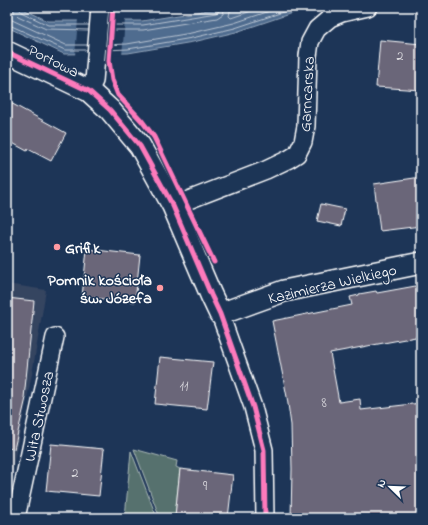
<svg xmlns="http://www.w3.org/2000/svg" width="428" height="525" font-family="'Indie Flower',sans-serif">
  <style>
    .built { fill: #344461 }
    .green { fill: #56716e; stroke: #aab8b6 }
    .water { fill: #4f6c8f; stroke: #95a7bc }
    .pier { fill: #1d3557 }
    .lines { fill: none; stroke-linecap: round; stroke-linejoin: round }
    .shore { stroke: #b9c4d2; stroke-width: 1 }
    .building { fill: #6b6679; stroke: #fff }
    .minor-casing { stroke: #fff; stroke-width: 20 }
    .tertiary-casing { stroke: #fff; stroke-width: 24 }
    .minor { stroke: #1d3557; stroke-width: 17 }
    .tertiary { stroke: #1d3557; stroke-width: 21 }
    .cycleway-casing { stroke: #1d3557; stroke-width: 8 }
    .cycleway { stroke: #fd7abc; stroke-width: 5 }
    .poi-dot { fill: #ff9aa2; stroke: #1d3557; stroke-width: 1.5 }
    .labels { text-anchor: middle; stroke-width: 3; stroke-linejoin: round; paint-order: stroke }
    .number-label { font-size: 14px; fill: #dad9de }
    .street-label { font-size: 16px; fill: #fff; stroke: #1d3557 }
    .poi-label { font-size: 16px; font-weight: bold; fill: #fff; stroke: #1d3557; text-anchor: start }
  </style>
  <rect width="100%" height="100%" fill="#1d3557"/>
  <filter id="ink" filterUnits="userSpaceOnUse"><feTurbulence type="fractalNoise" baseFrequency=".025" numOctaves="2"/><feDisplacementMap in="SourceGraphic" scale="8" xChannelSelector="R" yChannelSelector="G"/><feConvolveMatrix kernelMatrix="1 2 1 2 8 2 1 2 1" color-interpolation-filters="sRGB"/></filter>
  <g filter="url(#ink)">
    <!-- built -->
    <polygon class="built" points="7,284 46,290 32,374 7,495"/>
    <!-- green -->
    <g class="green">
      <polygon points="134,449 177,461 176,467 180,469 175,516 191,518 160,518"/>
      <polygon points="131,451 157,518 125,518"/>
    </g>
    <!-- water -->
    <polygon class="water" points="7,7 19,7 48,21 142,21 227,7 310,7 236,32 193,42 128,53 64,54 7,27"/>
    <!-- pier -->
    <polygon class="pier" points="78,19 125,19 122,56 75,56"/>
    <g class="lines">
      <!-- shore -->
      <g class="shore">
        <polyline points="14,7 14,12 18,16 46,29 89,30"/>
        <polyline points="19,7 21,12 48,25 89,25"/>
        <polyline points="231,7 229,16 231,18 263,7"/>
        <polyline points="7,19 12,20 66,45 87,45"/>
        <polyline points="7,24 65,50 87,50"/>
        <polyline points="108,25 143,25 216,13 219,11 220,7"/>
        <polyline points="108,30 143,30 217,18 223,14 225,7"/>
        <polyline points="106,45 127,44 191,33 234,23 282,7"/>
        <polyline points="106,50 128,49 192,38 235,28 298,7"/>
      </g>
    </g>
    <!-- building -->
    <g class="building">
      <polygon points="380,40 421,44 421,90 376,87"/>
      <polygon points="7,101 66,133 51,161 28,149 27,151 7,140"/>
      <polygon points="421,177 421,226 380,231 374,184"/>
      <polygon points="321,204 345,209 341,226 317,221"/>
      <polygon points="87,249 140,255 135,302 82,297"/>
      <polygon points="421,285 421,336 330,353 339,402 360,399 361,410 421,403 421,518 291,518 292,469 291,425 287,397 272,321 352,305 350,297 359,295 359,294 376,291 377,293"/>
      <polygon points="7,298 34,301 24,398 26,398 14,449 7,448"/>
      <polygon points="160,357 213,362 207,409 155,404"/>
      <polygon points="51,444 104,449 99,496 46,491"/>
      <polygon points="180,469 233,475 228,518 191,518 175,516"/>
    </g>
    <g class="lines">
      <defs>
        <g id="minor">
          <polyline points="89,91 94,81 100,7"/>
          <polyline points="173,206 266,170 289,159 297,154 303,142 306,126 308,56 310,42 317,29 330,18 342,13 368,7"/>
          <polyline points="220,314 253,407 264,450 265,518"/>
          <polyline points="16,518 55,337"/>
        </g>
        <polyline id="tertiary" points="7,52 89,91 110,110 140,146 173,206 211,295 220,314 284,291 421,263"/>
      </defs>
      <!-- minor casing -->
      <use href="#minor" class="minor-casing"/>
      <!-- tertiary casing -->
      <use href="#tertiary" class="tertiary-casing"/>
      <!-- minor -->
      <use href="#minor" class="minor"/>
      <!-- tertiary -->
      <use href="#tertiary" class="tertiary"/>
      <defs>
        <g id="cycleway">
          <polyline points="113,7 109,61 112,80 118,95 142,121 154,137 214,262"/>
          <polyline points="7,52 89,91 110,110 140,146 173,206 211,295 220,314 253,407 264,450 265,518"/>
        </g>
      </defs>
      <!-- cycleway casing -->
      <use href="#cycleway" class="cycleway-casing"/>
      <!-- cycleway -->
      <use href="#cycleway" class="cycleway"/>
    </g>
  </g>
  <!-- markers -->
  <g class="poi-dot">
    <circle cx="57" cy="247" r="4"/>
    <circle cx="160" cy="288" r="4"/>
  </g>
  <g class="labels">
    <!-- number labels -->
    <g class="number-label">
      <text x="400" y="60">2</text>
      <text x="184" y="390">11</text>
      <text x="324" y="407">8</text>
      <text x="75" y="477">2</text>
      <text x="205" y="490">9</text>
    </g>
    <!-- street labels -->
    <g class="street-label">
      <text transform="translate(54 60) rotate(26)" y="6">Portowa</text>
      <text transform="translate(306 94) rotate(-87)" y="6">Garncarska</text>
      <text transform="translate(332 283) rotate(-13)" y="6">Kazimierza Wielkiego</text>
      <text transform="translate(38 416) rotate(-78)" y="6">Wita Stwosza</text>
    </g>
    <!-- poi labels -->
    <g class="poi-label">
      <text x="65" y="253">Grifik</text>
      <text x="152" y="285" text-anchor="end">Pomnik kościoła<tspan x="152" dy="18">św. Józefa</tspan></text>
    </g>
  </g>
  <!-- margin -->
  <rect width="428" height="525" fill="none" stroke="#1d3557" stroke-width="24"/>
  <rect x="12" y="12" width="404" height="501" fill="none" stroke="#fff" stroke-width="1.5" filter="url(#ink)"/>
  <!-- north arrow -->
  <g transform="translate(390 487) rotate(293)" stroke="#1d3557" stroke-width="3" paint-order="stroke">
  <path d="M0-3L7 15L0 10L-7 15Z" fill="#ffffff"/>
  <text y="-6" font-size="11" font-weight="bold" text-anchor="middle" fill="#ffffff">N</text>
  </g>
</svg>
